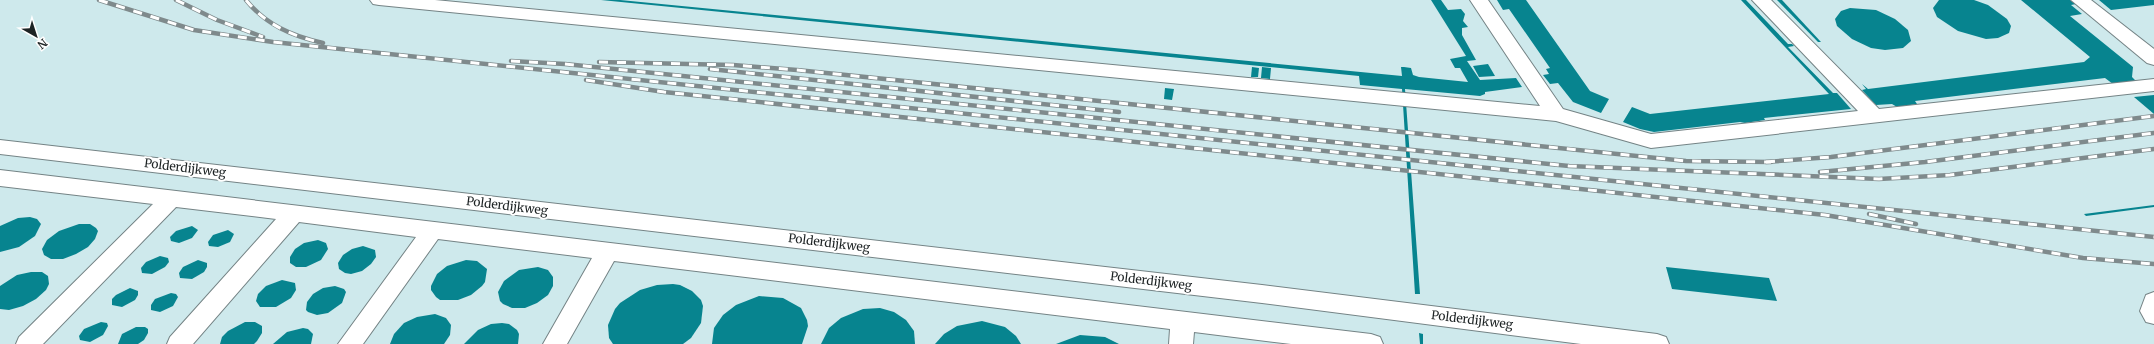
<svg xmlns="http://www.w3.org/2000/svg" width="2154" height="344" font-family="Merriweather,serif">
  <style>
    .built { fill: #cee9ec }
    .building { fill: #07848f }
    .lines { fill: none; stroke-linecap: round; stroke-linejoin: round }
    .minor-casing { stroke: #748385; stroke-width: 2 }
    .minor { fill: #fff; fill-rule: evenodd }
    .rail-casing { stroke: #7f8a8c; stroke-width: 4.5 }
    .rail { stroke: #fff; stroke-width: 3; stroke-dasharray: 9; stroke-linecap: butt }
    .labels { text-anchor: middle; stroke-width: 4; stroke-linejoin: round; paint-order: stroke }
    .street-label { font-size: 12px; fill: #1d2324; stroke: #fff }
  </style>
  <rect width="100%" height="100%" fill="#e3f4f6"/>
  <!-- built -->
  <rect class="built" x="0" y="0" width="2154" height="344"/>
  <!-- building -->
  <g class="building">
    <polygon points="601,0 620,0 1402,76 1401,67 1404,67 1411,68 1413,75 1419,77 1468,82 1460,68 1455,68 1450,59 1466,56 1431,0 1441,0 1448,10 1461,9 1465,14 1463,21 1468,27 1462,28 1462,35 1476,60 1467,61 1480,80 1516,78 1522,87 1485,92 1485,94 1480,96 1405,89 1420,294 1415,294 1402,89 1360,85 1359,76"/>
    <polygon points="1497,0 1526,0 1590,91 1609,99 1601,113 1573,102 1558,83 1550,84 1543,75 1549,74 1546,69 1550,68 1509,9 1503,10"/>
    <polygon points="1741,0 1746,0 1788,44 1792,44 1794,46 1788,47 1833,93 1837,93 1851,109 1764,118 1765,120 1745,123 1740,122 1654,132 1640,129 1623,122 1632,107 1650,114 1829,94"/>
    <polygon points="1777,0 1782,0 1821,42 1818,42"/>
    <polygon points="1939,0 1974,0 1988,5 2007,19 2011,26 2009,33 1998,38 1986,39 1958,31 1937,17 1933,8"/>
    <polygon points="2021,0 2071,0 2076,4 2071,5 2082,14 2070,16 2133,67 2132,77 2137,82 2113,84 2105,78 1915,101 1917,104 1897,107 1892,104 1876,105 1862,90 1866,89 1862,84 1868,89 2084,62 2090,57"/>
    <polygon points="2099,0 2154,0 2154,5 2111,10"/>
    <polygon points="1850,8 1876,10 1895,19 1908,30 1911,41 1903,48 1885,50 1871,48 1852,39 1837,26 1835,19 1841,11"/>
    <polygon points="1488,64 1495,76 1479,77 1473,66"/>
    <polygon points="1252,67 1259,68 1258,77 1251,77"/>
    <polygon points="1262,67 1271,68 1270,79 1261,78"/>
    <polygon points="1165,88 1174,89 1172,100 1164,99"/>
    <polygon points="2154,95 2154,114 2134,97"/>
    <polygon points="2154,205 2154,207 2086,216 2084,214"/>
    <polygon points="30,217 37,219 41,224 35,236 19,247 0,252 0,226 18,218"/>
    <polygon points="79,224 90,224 96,228 98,231 95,239 88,247 76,254 63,259 51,259 44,255 42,249 47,240 59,231"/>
    <polygon points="192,226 198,230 192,238 179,243 171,241 170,237 176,231"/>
    <polygon points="228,230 234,234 230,242 218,247 209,246 208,242 213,235"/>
    <polygon points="318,240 326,243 328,249 321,260 306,267 296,267 290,263 290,257 295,249 304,243"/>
    <polygon points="363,246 375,250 376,257 371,264 362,271 351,274 345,273 339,269 338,263 343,255 352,249"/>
    <polygon points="160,256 168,258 169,262 165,267 152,274 142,273 141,268 146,262"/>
    <polygon points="198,260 207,263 207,267 204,272 192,279 180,278 179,273 183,267"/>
    <polygon points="466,260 477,261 487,269 485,282 482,286 471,295 458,300 440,300 436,297 431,290 431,286 437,274 447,266"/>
    <polygon points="538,267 548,270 553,277 553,286 548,295 537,303 525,308 512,308 503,304 500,301 498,292 504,281 519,270"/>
    <polygon points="1666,267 1769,278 1777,301 1672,289"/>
    <polygon points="31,272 42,272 48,276 49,284 46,290 36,299 23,306 9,310 0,309 0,286 17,275"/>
    <polygon points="282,280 295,283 296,290 291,298 276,307 260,307 256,301 258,294 266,286"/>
    <polygon points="673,284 680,285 692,291 701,300 703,306 701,323 691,338 683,344 613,344 609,338 608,325 615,309 620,303 640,290 657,285"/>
    <polygon points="335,286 344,289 346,292 342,303 328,313 317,315 308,312 306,310 307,302 313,294 323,288"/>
    <polygon points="130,288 138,291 138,295 135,300 122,307 112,305 112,299 116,295"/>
    <polygon points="171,293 176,294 178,297 173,306 160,312 151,310 151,305 155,299"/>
    <polygon points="759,296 783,298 801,308 807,320 808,326 802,344 712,344 714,328 723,315 736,305"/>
    <polygon points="880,308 894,312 906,320 914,331 915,344 821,344 829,328 841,318 863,309"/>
    <polygon points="435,314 446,318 451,325 450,335 444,344 390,344 394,334 404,323 417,317"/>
    <polygon points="982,321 1005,327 1016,336 1021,344 935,344 944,334 957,326"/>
    <polygon points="101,322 107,323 108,326 103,335 90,342 80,340 79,336 84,329"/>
    <polygon points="245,322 255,322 262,326 262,333 257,341 254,344 220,344 222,337 228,331"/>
    <polygon points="502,323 509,324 517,330 519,334 518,344 464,344 478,330 491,324"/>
    <polygon points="136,327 145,327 148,329 148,333 144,340 138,344 118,344 122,334"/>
    <polygon points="303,328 308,329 313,334 311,344 273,344 287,332"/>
    <polygon points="1419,333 1423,334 1423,344 1420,344"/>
    <polygon points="1080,335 1105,337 1119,344 1056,344"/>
  </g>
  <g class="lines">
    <defs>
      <g id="minor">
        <polygon points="370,0 435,0 1540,106 1470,0 1488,0 1563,109 1651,134 1858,111 1752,0 1771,0 1879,109 2154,79 2154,91 1651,148 1556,121 379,5 373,4"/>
        <polygon points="2071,0 2091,0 2154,49 2154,65 2147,63"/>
        <polygon points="0,140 1262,285 1657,334 1666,337 1669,344 1581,344 1262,303 0,154"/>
        <polygon points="0,170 1371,334 1380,337 1383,344 1291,344 1194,332 1193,344 1169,344 1170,329 614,261 567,344 543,344 592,258 438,239 363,344 338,344 416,237 299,222 193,344 167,344 170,337 276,219 176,207 43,344 16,344 19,337 153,204 0,186"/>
        <polygon points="2154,292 2154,324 2146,322 2140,311 2146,295"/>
      </g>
    </defs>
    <!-- minor casing -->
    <use href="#minor" class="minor-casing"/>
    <!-- minor -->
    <use href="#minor" class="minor"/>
    <defs>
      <g id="rail">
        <polyline points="99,0 194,30 273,42 2154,237"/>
        <polyline points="176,0 217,20 263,37"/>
        <path d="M246 0C266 25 292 36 323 43"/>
        <polyline points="511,61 565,64 1569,166 1879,179 1950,175 2154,149"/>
        <polyline points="599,62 733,65 797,70 1686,161 1771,162"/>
        <polyline points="710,69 1119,112"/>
        <polyline points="586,80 664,92 1825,215 2083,258 2154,264"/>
        <polyline points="1766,162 1831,157 2154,116"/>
        <polyline points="1820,172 1925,162 2154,133"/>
        <polyline points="1869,214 1916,224"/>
      </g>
    </defs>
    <!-- rail casing -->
    <use href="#rail" class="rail-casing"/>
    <!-- rail -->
    <use href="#rail" class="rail"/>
  </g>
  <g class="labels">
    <!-- street labels -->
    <g class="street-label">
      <text transform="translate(185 168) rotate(7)" y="4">Polderdijkweg</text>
      <text transform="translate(507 206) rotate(7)" y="4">Polderdijkweg</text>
      <text transform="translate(829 243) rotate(7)" y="4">Polderdijkweg</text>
      <text transform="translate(1151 281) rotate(7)" y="4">Polderdijkweg</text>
      <text transform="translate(1472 320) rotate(7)" y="4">Polderdijkweg</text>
    </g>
  </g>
  <!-- north arrow -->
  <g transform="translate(36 36) rotate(141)" stroke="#ffffff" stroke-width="3" paint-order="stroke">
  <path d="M0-3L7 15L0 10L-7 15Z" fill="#1d2324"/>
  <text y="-6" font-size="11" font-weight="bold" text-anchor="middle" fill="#1d2324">N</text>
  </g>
</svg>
